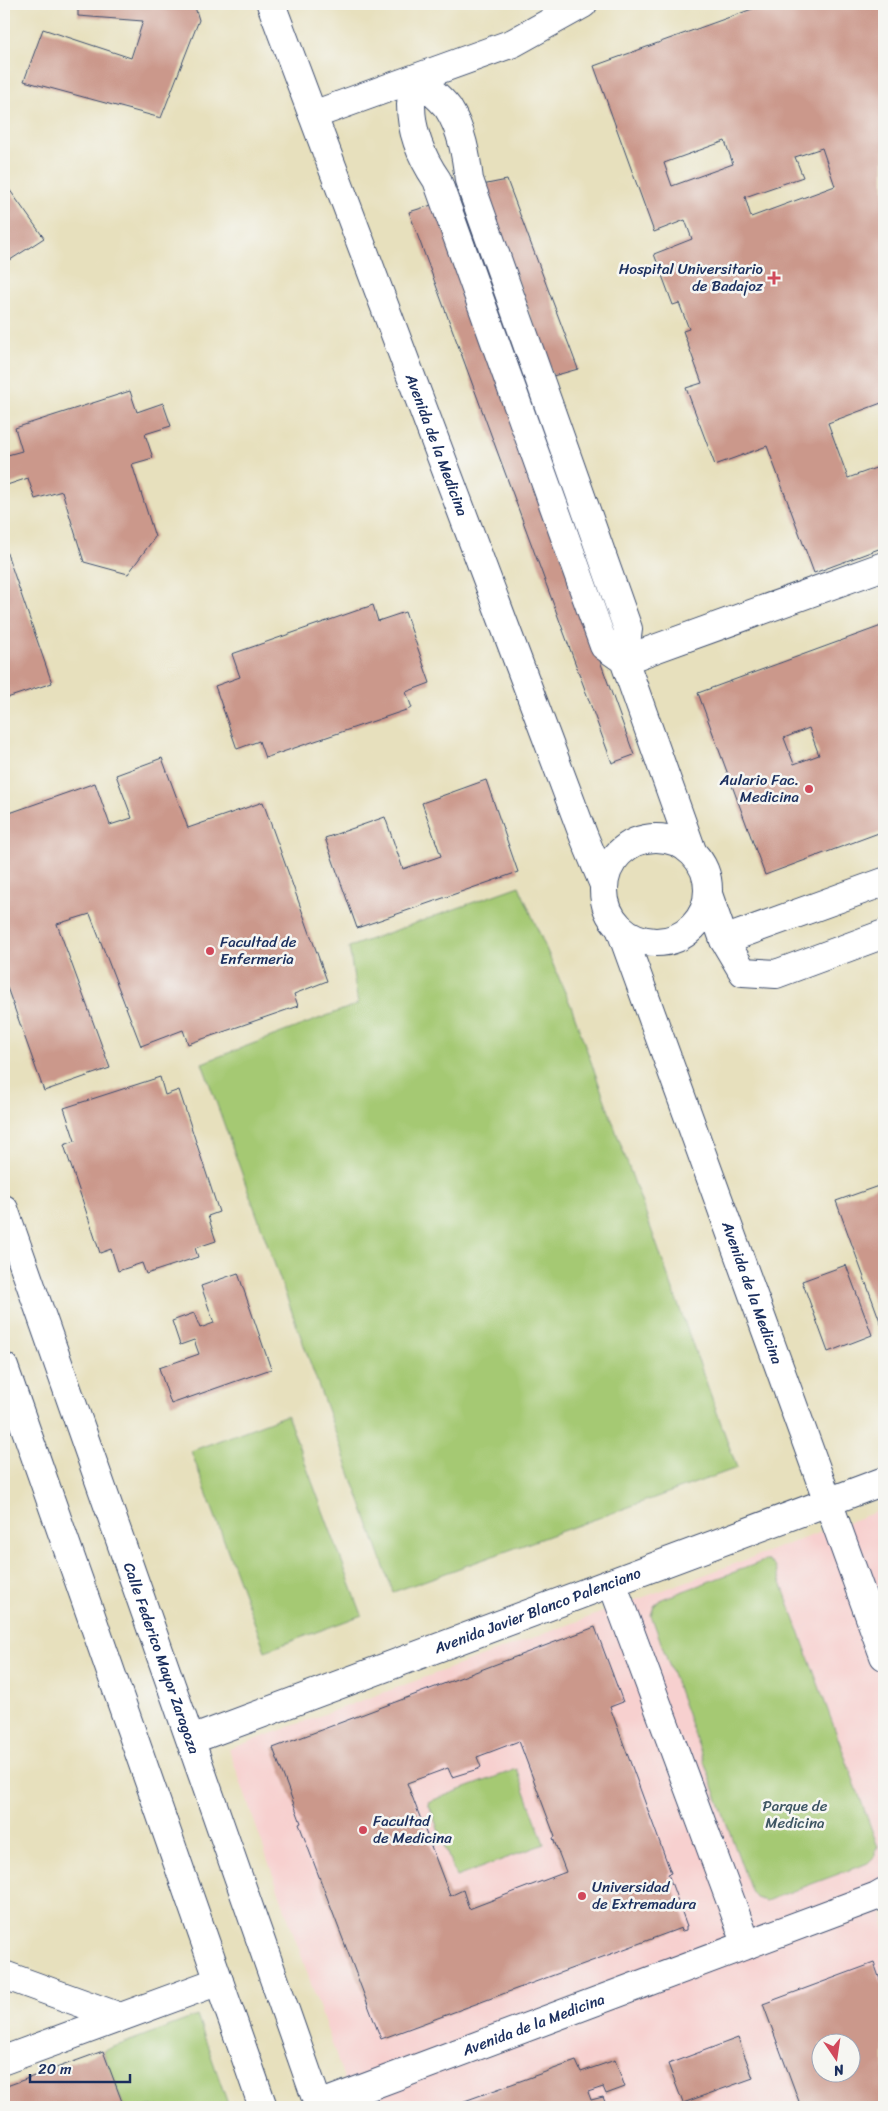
<svg xmlns="http://www.w3.org/2000/svg" width="888" height="2111" font-family="Sriracha,sans-serif">
  <style>
    .built { fill: #f7d0cf; fill-rule: evenodd }
    .green { fill: #a5c973; stroke: #607c68 }
    .building { fill: #cb988b; fill-rule: evenodd }
    .lines { fill: none; stroke-linecap: round; stroke-linejoin: round }
    .minor-casing { stroke: #3a4a6c; stroke-width: 30 }
    .major-casing { stroke: #3a4a6c; stroke-width: 30 }
    .minor { stroke: #fff; stroke-width: 28 }
    .major { stroke: #fff; stroke-width: 28 }
    .poi-dot { fill: #d1495b; stroke: #f6f6f2; stroke-width: 2 }
    .labels { text-anchor: middle; stroke-width: 5; stroke-linejoin: round; paint-order: stroke }
    .poi-label { font-size: 15px; fill: #1b2f5e; stroke: #f6f6f2; text-anchor: start }
    .street-label { font-size: 15px; fill: #1b2f5e; stroke: #f6f6f2 }
    .park-label { font-size: 15px; fill: #3e5663; stroke: #f6f6f2 }
  </style>
  <rect width="100%" height="100%" fill="#f6f6f2"/>
  <filter id="ink" filterUnits="userSpaceOnUse"><feTurbulence type="fractalNoise" baseFrequency=".02" numOctaves="2"/><feDisplacementMap in="SourceGraphic" scale="10" xChannelSelector="R" yChannelSelector="G"/><feConvolveMatrix kernelMatrix="1 2 1 2 8 2 1 2 1" color-interpolation-filters="sRGB"/></filter>
  <filter id="wash" filterUnits="userSpaceOnUse"><feTurbulence type="fractalNoise" baseFrequency=".0096" numOctaves="4" result="noise"/><feDisplacementMap in="SourceGraphic" scale="20" xChannelSelector="R" yChannelSelector="G"/><feGaussianBlur stdDeviation="1.12" result="paint"/><feColorMatrix in="noise" values="0 0 0 0 0 0 0 0 0 0 0 0 0 0 0 0 0 1.4 0 .05"/><feComposite in="paint" operator="in"/></filter>
  <g filter="url(#wash)">
    <rect width="100%" height="100%" fill="#e7e0bd"/>
    <!-- built -->
    <path class="built" d="M884 1509V2107H354L229 1749ZM820 2044H850V2074H820Z"/>
    <!-- green -->
    <g class="green">
      <polygon points="519,886 571,1006 737,1468 393,1592 202,1063 358,1004 349,947"/>
      <polygon points="287,1415 362,1615 265,1651 191,1451"/>
      <polygon points="764,1561 768,1561 775,1566 878,1847 874,1857 868,1863 766,1901 756,1898 751,1891 651,1615 654,1606 662,1599"/>
      <polygon points="517,1769 544,1844 456,1877 428,1802"/>
      <polygon points="197,2016 229,2107 124,2107 103,2051"/>
    </g>
    <g id="blocks">
      <!-- building -->
      <g class="building">
        <polygon points="78,4 194,4 199,20 161,118 24,81 43,29 131,58 143,21 78,16"/>
        <path d="M766 4H884V402L828 423 848 478 884 465V547L814 573 767 446 715 465 686 388 702 383 683 331 689 329 679 303 673 305 654 254 692 239 685 220 654 232 594 66ZM725 141 733 164 672 186 664 163ZM822 148 835 186 751 217 745 197 803 177 795 157Z"/>
        <polygon points="507,180 578,369 553,376 482,185"/>
        <polygon points="4,182 44,238 4,264"/>
        <polygon points="435,204 634,755 612,763 409,212"/>
        <polygon points="130,391 137,412 163,403 171,426 145,434 153,458 132,464 155,537 128,574 84,562 62,491 35,499 28,478 4,486 4,456 22,451 15,428"/>
        <polygon points="4,545 52,683 4,699"/>
        <polygon points="373,605 378,621 405,612 430,683 406,692 412,708 265,758 259,741 237,749 215,686 240,677 232,654"/>
        <path d="M884 625V831L765 875 698 693ZM809 728 819 755 794 764 784 738Z"/>
        <polygon points="162,758 188,828 263,802 327,981 294,994 298,1006 188,1044 183,1030 141,1046 90,914 57,924 110,1068 44,1091 4,979 4,815 95,783 110,825 132,818 116,775"/>
        <polygon points="486,780 518,872 357,928 325,838 385,817 403,869 441,856 422,803"/>
        <polygon points="160,1077 165,1095 179,1090 219,1212 208,1216 216,1241 195,1248 198,1257 146,1274 142,1263 118,1271 111,1249 100,1253 64,1145 75,1141 64,1108"/>
        <polygon points="884,1184 884,1332 836,1201"/>
        <polygon points="846,1265 872,1335 828,1352 802,1281"/>
        <polygon points="238,1273 271,1369 171,1404 159,1368 199,1354 194,1340 180,1345 172,1321 194,1313 200,1328 214,1323 201,1286"/>
        <path d="M595 1627 623 1702 610 1707 671 1873 668 1874 687 1926H686V1930L682 1931 681 1928 381 2039 299 1824 301 1823 273 1748ZM519 1741 555 1837 553 1838 566 1872 469 1909 463 1890 450 1896 407 1783 448 1768 452 1777 478 1769 481 1767 477 1757Z"/>
        <path d="M874 1963 884 1991V2107H801L763 2004ZM820 2044H850V2074H820Z"/>
        <polygon points="738,2038 753,2078 683,2103 668,2064"/>
        <polygon points="103,2051 124,2107 4,2107 4,2087"/>
        <polygon points="615,2060 625,2087 606,2094 603,2087 588,2092 591,2100 603,2097 607,2107 461,2107 459,2103 576,2061 581,2072"/>
      </g>
    </g>
  </g>
  <g filter="url(#ink)">
    <use href="#blocks" fill-opacity="0" stroke="#3a4a6c" stroke-width="1"/>
    <g class="lines">
      <defs>
        <g id="minor">
          <path id="s1" d="M271 4 584 837 604 885"/>
          <polyline points="313,115 513,43 583,4"/>
          <path d="M624 660 604 646 437 180C422 158 411 133 411 105 411 96 415 86 417 78 426 87 440 97 448 108 462 130 466 155 469 180L628 629 624 660 692 851"/>
          <polyline points="624,660 884,566"/>
          <circle cx="656" cy="890" r="52"/>
          <polyline points="709,897 724,940 743,972 776,974 884,934"/>
          <path id="s2" d="M620 928 884 1656"/>
          <polyline points="724,940 884,882"/>
          <polyline points="612,1583 747,1945"/>
          <path id="s3" d="M191 1740 884 1481"/>
          <polyline points="4,1975 120,2017"/>
          <polyline points="4,2060 219,1981"/>
          <path id="s4" d="M319 2105 877 1896 884 1892"/>
        </g>
        <g id="major">
          <path id="s5" d="M4 1209 319 2107"/>
          <polyline points="4,1367 263,2107"/>
        </g>
      </defs>
      <!-- minor casing -->
      <use href="#minor" class="minor-casing"/>
      <!-- major casing -->
      <use href="#major" class="major-casing"/>
      <!-- minor -->
      <use href="#minor" class="minor"/>
      <!-- major -->
      <use href="#major" class="major"/>
    </g>
  </g>
  <!-- markers -->
  <g class="poi-dot">
    <path d="M771.5 270.5h5v5h5v5h-5v5h-5v-5h-5v-5h5z"/>
    <circle cx="809" cy="789" r="5"/>
    <circle cx="210" cy="951" r="5"/>
    <circle cx="363" cy="1830" r="5"/>
    <circle cx="582" cy="1896" r="5"/>
  </g>
  <g class="labels">
    <!-- poi labels -->
    <g class="poi-label">
      <text x="763" y="274" text-anchor="end">Hospital Universitario<tspan x="763" dy="17">de Badajoz</tspan></text>
      <text x="799" y="785" text-anchor="end">Aulario Fac.<tspan x="799" dy="17">Medicina</tspan></text>
      <text x="220" y="947">Facultad de<tspan x="220" dy="17">Enfermeria</tspan></text>
      <text x="373" y="1826">Facultad<tspan x="373" dy="17">de Medicina</tspan></text>
      <text x="592" y="1892">Universidad<tspan x="592" dy="17">de Extremadura</tspan></text>
    </g>
    <!-- street labels -->
    <g class="street-label">
      <text dy="5" stroke="none"><textPath href="#s1" startOffset="471">Avenida de la Medicina</textPath></text>
      <text dy="5" stroke="none"><textPath href="#s2" startOffset="388">Avenida de la Medicina</textPath></text>
      <text dy="5" stroke="none"><textPath href="#s3" startOffset="370">Avenida Javier Blanco Palenciano</textPath></text>
      <text dy="5" stroke="none"><textPath href="#s5" startOffset="476">Calle Federico Mayor Zaragoza</textPath></text>
      <text dy="5" stroke="none"><textPath href="#s4" startOffset="229">Avenida de la Medicina</textPath></text>
    </g>
    <!-- park labels -->
    <g class="park-label">
      <text x="795" y="1811">Parque de<tspan x="795" dy="17">Medicina</tspan></text>
    </g>
  </g>
  <!-- margin -->
  <rect width="888" height="2111" fill="none" stroke="#f6f6f2" stroke-width="20"/>
  <!-- north arrow -->
  <g transform="translate(836 2058) rotate(167)"><circle r="24" fill="#f6f6f2" stroke="#9ea6b7"/>
  <path d="M0-4L9 19L0 12L-9 19Z" fill="#d1495b"/>
  <text y="-8" font-size="14" font-weight="bold" text-anchor="middle" fill="#1b2f5e">N</text>
  </g>
  <!-- scale -->
  <path d="M30 2074v8h100v-8" fill="none" stroke="#1b2f5e" stroke-width="2.5"/>
  <text x="38" y="2074" font-size="15" fill="#1b2f5e" stroke="#f6f6f2" stroke-width="4" paint-order="stroke">20 m</text>
</svg>
